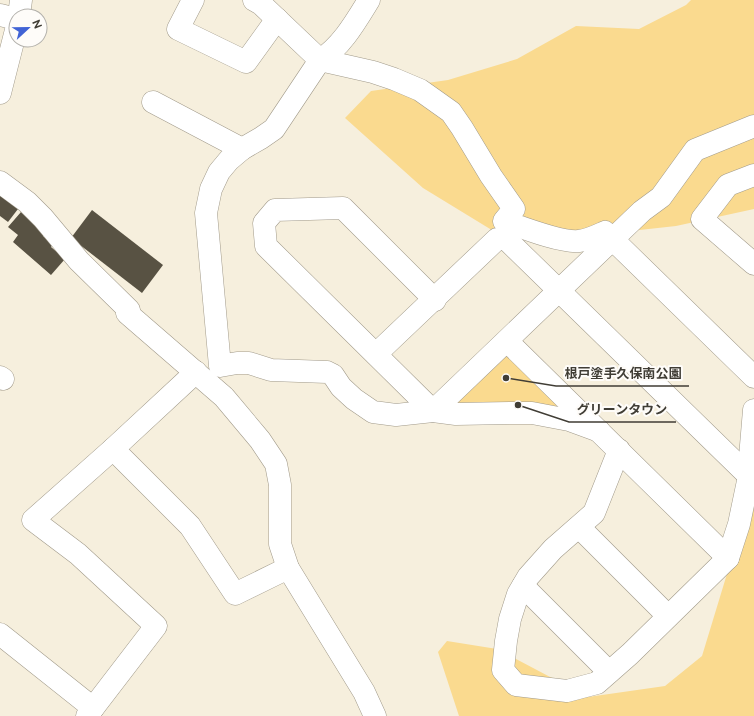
<svg xmlns="http://www.w3.org/2000/svg" width="754" height="716" font-family="Raleway,'Noto Sans JP',sans-serif">
  <style>
    .green { fill: #fada8f }
    .building { fill: #585243 }
    .lines { fill: none; stroke-linecap: round; stroke-linejoin: round }
    .minor-casing { stroke: #a19a8a; stroke-width: 23 }
    .minor { stroke: #fff; stroke-width: 22 }
    .leader { fill: none; stroke: #403d35; stroke-width: 1.5 }
    .callout-dot { fill: #403d35; stroke: #fefcf9; stroke-width: 1.5 }
    .callout-label { font-size: 13px; text-anchor: middle; font-weight: bold; fill: #403d35; stroke: #fefcf9; stroke-width: 4; stroke-linejoin: round; paint-order: stroke }
  </style>
  <rect width="100%" height="100%" fill="#f6efdd"/>
  <!-- green -->
  <g class="green">
    <polygon points="691,0 754,0 754,209 676,226 594,235 495,232 423,188 345,118 371,91 448,80 517,59 576,26 639,29 686,5"/>
    <polygon points="510,355 559,402 554,409 459,407 455,400 502,356"/>
    <polygon points="754,506 754,716 459,716 438,652 447,641 497,649 588,697 665,686 702,656 744,518"/>
  </g>
  <!-- building -->
  <g class="building">
    <polygon points="0,195 18,209 8,222 0,216"/>
    <polygon points="92,210 163,265 142,293 71,238"/>
    <polygon points="21,212 45,233 43,236 53,244 51,247 65,259 51,275 13,242 18,235 8,227"/>
  </g>
  <g class="lines">
    <defs>
      <g id="minor">
        <polyline points="193,0 178,29 246,62 277,19"/>
        <path d="M254 0 261 4 320 60 373 72 394 79 420 90 451 112 462 128 491 176 514 209 504 221C521 227 561 243 579 241 588 240 596 236 605 232L754 377"/>
        <path d="M369 0C356 21 342 46 320 60L274 129 261 138 242 149 229 160 219 172 211 189 206 213 220 366 237 363H249L271 370 327 372 333 375 341 387 354 399 373 412 396 415 433 411 456 414 511 413H532L569 420 599 431"/>
        <polyline points="0,15 16,19"/>
        <polyline points="19,16 21,0"/>
        <polyline points="0,93 16,30"/>
        <polyline points="153,102 242,149"/>
        <polyline points="754,175 728,185 702,219 754,264"/>
        <polyline points="0,182 27,202 43,218 79,261 129,310 127,313 224,397 260,440 276,464 280,485 280,544 288,568 364,692 375,716"/>
        <polyline points="507,341 728,558"/>
        <polyline points="376,354 497,239 506,239 749,476"/>
        <polyline points="0,377 3,379"/>
        <polyline points="433,411 266,246 264,223 275,210 343,208 435,300"/>
        <polyline points="433,411 642,211 661,197 695,150 754,126"/>
        <polyline points="113,449 190,526 235,594 288,568"/>
        <polyline points="619,450 594,513 553,549 528,577 518,594 510,619 506,641 503,670 516,685 567,691 597,683 630,654 728,558 739,524 748,481 754,410"/>
        <polyline points="579,527 668,616"/>
        <polyline points="523,586 609,672"/>
        <polyline points="0,634 93,708"/>
        <polyline points="87,716 156,626 78,554 33,520 113,449 196,372"/>
      </g>
    </defs>
    <!-- minor casing -->
    <use href="#minor" class="minor-casing"/>
    <!-- minor -->
    <use href="#minor" class="minor"/>
  </g>
  <!-- callouts -->
  <path class="leader" d="M506 378L556 386H689M518 405L569 422H676"/>
  <g class="callout-dot">
    <circle cx="506" cy="378" r="4"/>
    <circle cx="518" cy="405" r="4"/>
  </g>
  <g class="callout-label">
    <text x="623" y="378">根戸塗手久保南公園</text>
    <text x="622" y="414">グリーンタウン</text>
  </g>
  <!-- north arrow -->
  <g transform="translate(28 28) rotate(68)"><circle r="19" fill="#fefcf9" stroke="#b2b0ab"/>
  <path d="M0-3L7 15L0 10L-7 15Z" fill="#4163d5"/>
  <text y="-6" font-size="11" font-weight="bold" text-anchor="middle" fill="#403d35">N</text>
  </g>
</svg>
